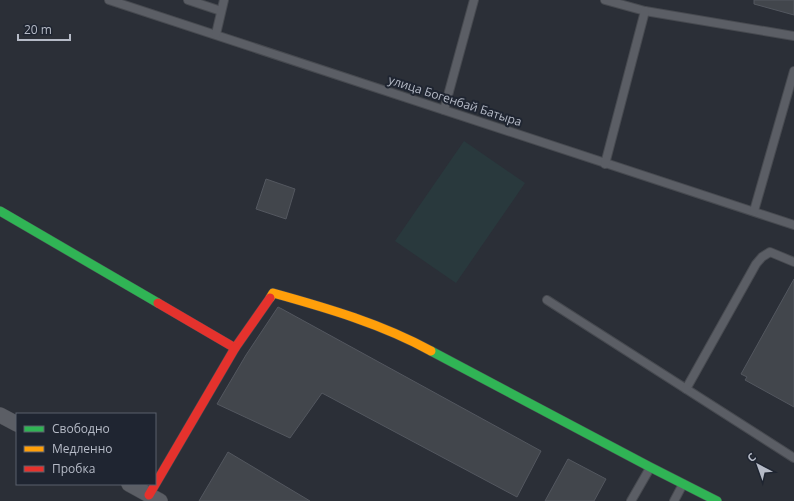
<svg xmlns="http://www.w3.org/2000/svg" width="794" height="501" font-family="'Open Sans',sans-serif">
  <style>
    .green { fill: #29393d }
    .building { fill: #42464c; stroke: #53575f }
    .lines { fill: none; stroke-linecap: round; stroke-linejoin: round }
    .lane-casing { stroke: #474a50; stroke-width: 10 }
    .street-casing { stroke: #474a50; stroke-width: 16 }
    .fast-casing { stroke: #474a50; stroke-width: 10 }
    .slow-casing { stroke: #474a50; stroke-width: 10 }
    .jam-casing { stroke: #474a50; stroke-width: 10 }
    .lane { stroke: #5b5e65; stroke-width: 8 }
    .street { stroke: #5b5e65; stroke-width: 15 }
    .fast { stroke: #30b455; stroke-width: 9 }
    .slow { stroke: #ff9f0a; stroke-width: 9 }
    .jam { stroke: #e5322d; stroke-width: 9 }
    .labels { text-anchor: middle; stroke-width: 4; stroke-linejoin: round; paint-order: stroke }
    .street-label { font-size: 12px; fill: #b6bbc7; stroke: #1f2531 }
  </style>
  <rect width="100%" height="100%" fill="#2b2f37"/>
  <!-- green -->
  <polygon class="green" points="464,141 525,183 456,283 395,241"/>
  <!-- building -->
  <g class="building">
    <polygon points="754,0 794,0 794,15 754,4"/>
    <polygon points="266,179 295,189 286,219 256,209"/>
    <polygon points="794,279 794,407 745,380 747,377 741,374"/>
    <polygon points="278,307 282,309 541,451 517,497 322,393 290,438 217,404 246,355"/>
    <polygon points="228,452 310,501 199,501"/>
    <polygon points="568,459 606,479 594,501 545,501"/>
  </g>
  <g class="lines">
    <defs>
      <g id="lane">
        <polyline points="109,0 794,225"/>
        <polyline points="188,0 221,11"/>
        <polyline points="605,0 645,11 794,36"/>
        <polyline points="216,34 224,0"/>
        <polyline points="444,110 474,0"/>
        <polyline points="605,164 645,11"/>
        <polyline points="754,211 794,71"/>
        <polyline points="547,300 794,458"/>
        <polyline points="686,389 756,264 762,257 770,252 794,262"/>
        <polyline points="631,501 650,468"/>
        <polyline points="674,501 683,484"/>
      </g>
      <g id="street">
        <polyline points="0,415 17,424"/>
        <polyline points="129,484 160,501"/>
      </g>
      <g id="fast">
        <polyline points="0,211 158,303"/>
        <polyline points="431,351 650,467 717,501"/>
      </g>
      <path id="slow" d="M270 298 273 293C327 308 382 324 431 351"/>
      <g id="jam">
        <polyline points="158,303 235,348 270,298"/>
        <polyline points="149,495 235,348"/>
      </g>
    </defs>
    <!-- lane casing -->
    <use href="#lane" class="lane-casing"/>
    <!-- street casing -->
    <use href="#street" class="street-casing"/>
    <!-- fast casing -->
    <use href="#fast" class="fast-casing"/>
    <!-- slow casing -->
    <use href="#slow" class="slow-casing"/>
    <!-- jam casing -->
    <use href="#jam" class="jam-casing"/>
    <!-- lane -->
    <use href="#lane" class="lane"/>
    <!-- street -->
    <use href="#street" class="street"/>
    <!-- fast -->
    <use href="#fast" class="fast"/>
    <!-- slow -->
    <use href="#slow" class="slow"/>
    <!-- jam -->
    <use href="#jam" class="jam"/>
  </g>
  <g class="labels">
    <!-- street labels -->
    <g class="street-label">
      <text transform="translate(455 101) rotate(18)" y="4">улица Богенбай Батыра</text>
    </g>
  </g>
  <!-- legend -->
  <rect x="16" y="413" width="140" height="72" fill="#1f2531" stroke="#5b616d"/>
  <rect x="24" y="426" width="20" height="6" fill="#30b455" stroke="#5b616d"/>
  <text x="52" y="433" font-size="12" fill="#b6bbc7">Свободно</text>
  <rect x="24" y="446" width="20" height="6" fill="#ff9f0a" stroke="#5b616d"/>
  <text x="52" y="453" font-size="12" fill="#b6bbc7">Медленно</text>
  <rect x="24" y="466" width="20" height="6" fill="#e5322d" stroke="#5b616d"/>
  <text x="52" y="473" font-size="12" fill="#b6bbc7">Пробка</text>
  <!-- north arrow -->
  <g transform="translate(758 465) rotate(319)" stroke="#1f2531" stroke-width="3" paint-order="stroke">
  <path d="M0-3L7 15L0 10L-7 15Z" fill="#b6bbc7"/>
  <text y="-6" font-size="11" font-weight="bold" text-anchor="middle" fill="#b6bbc7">С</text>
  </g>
  <!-- scale -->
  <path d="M18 34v6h52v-6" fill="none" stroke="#b6bbc7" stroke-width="2"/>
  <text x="24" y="34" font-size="12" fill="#b6bbc7" stroke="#1f2531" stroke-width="3" paint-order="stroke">20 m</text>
</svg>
